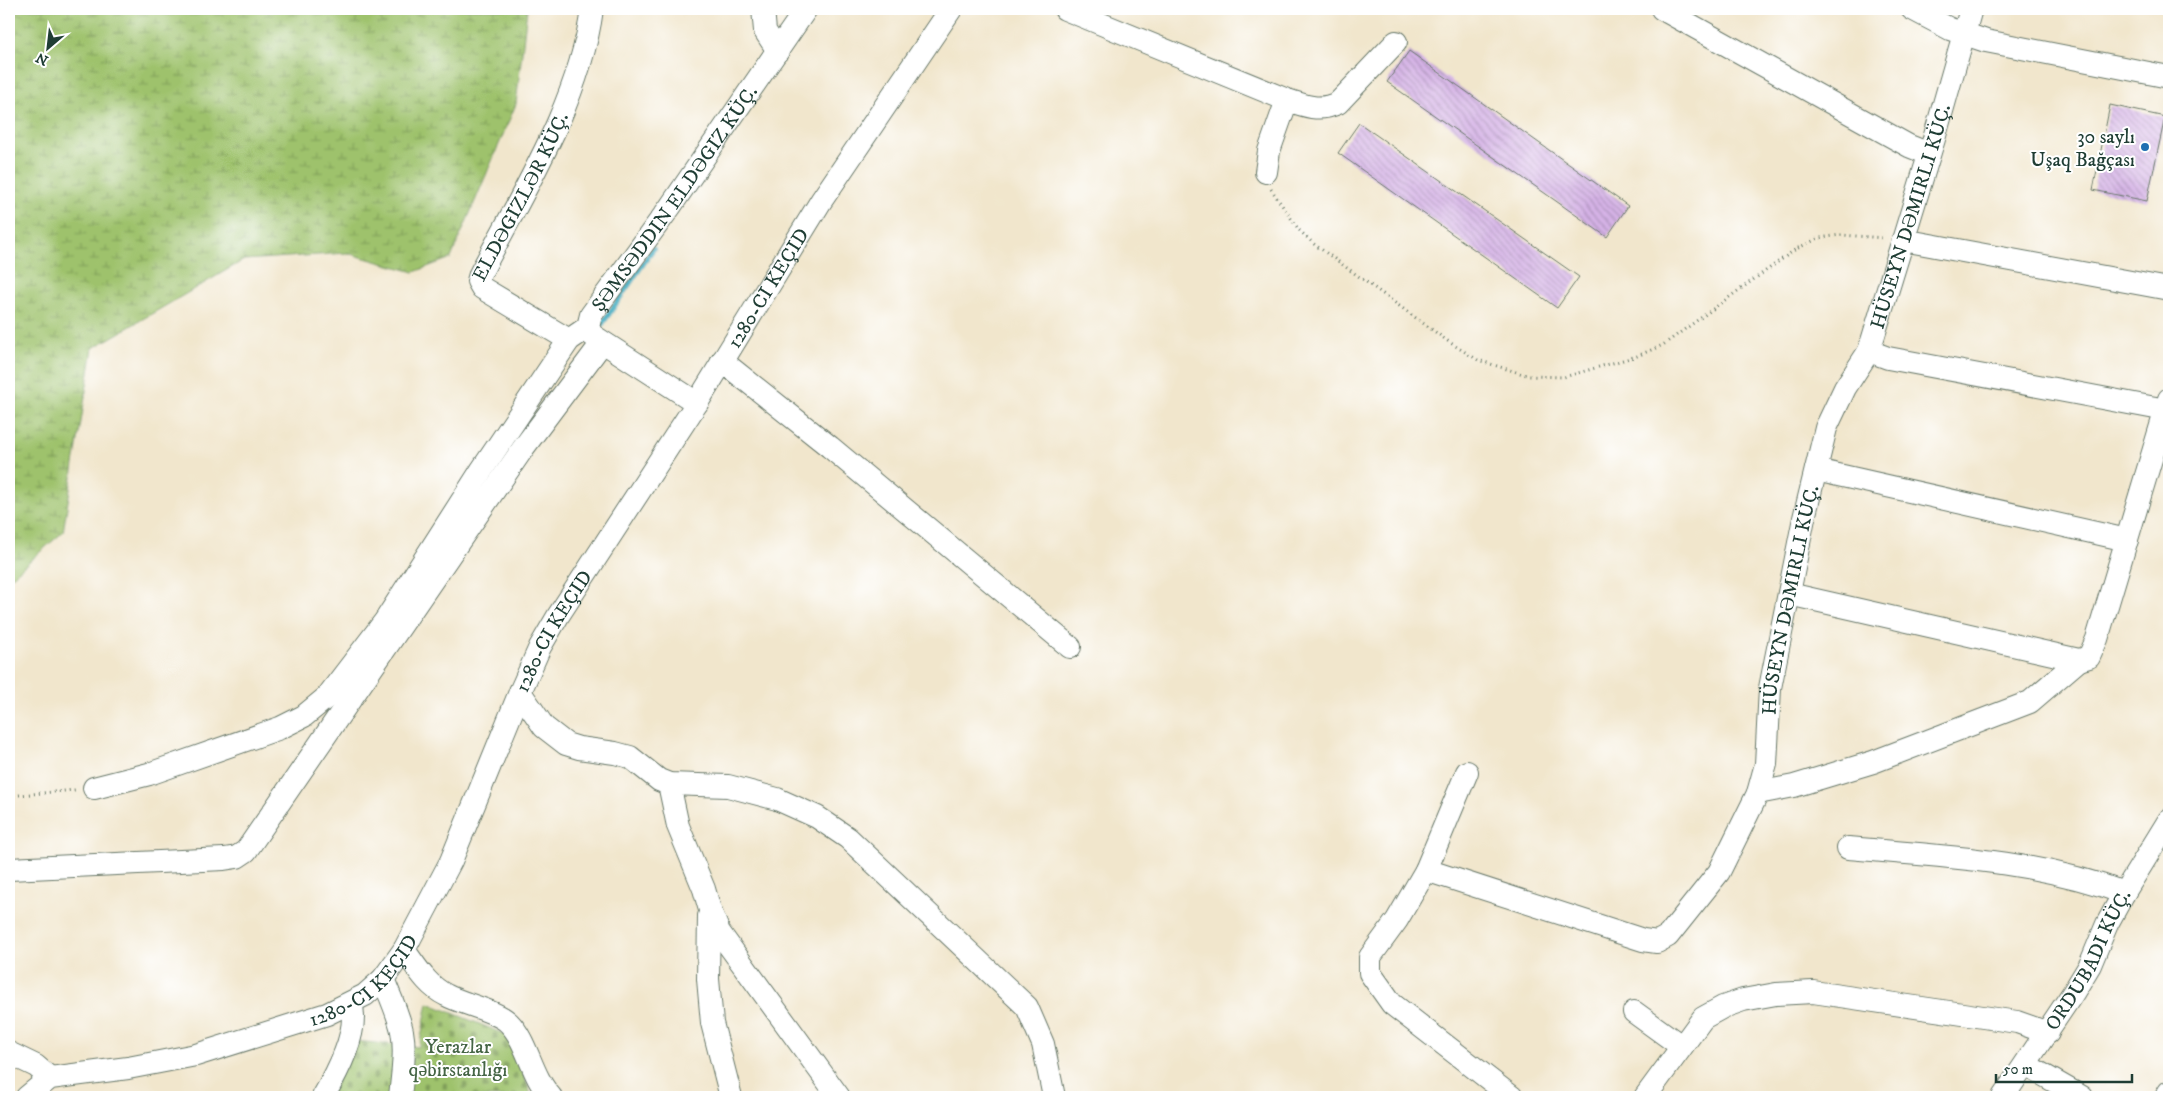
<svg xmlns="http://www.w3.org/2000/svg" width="2178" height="1106" font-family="'IM FELL DW Pica',serif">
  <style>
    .wetland { fill: url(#wetland-marsh); stroke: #5e8050 }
    .cemetery { fill: url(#cemetery-stones); stroke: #5e8050 }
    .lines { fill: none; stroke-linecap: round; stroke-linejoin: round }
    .stream { stroke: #41abc0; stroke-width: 5.5 }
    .building { fill: url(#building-back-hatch) }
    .minor-casing { stroke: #687869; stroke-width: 24 }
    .path { stroke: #687869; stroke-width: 3; stroke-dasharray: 1 4; stroke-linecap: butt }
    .minor { stroke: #fff; stroke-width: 22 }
    .poi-dot { fill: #1f6fb2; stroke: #fff; stroke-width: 2 }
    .labels { text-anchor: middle; stroke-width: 4; stroke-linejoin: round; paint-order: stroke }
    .poi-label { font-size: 20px; fill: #1f3d34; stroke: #fff; text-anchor: end }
    .street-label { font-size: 20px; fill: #1f3d34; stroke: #fff }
    .park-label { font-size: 20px; fill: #456545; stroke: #fff }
  </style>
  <defs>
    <pattern id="wetland-marsh" width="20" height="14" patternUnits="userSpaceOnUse" patternTransform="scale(1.25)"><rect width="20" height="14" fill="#9ec26c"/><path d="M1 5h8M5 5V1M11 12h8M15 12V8" fill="none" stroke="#809f5a"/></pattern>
    <pattern id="cemetery-stones" width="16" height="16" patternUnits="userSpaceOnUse" patternTransform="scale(1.25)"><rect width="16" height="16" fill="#9ec26c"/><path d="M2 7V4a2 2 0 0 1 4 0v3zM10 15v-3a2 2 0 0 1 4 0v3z" fill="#809f5a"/></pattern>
    <pattern id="building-back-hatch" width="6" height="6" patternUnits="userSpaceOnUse" patternTransform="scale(1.25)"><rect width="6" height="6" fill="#d5b2e6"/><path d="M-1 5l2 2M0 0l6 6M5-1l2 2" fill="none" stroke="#ac92bb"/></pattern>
  </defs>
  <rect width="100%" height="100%" fill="#fff"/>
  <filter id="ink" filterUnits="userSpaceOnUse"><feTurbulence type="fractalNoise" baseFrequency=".02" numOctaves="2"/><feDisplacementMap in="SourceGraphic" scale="10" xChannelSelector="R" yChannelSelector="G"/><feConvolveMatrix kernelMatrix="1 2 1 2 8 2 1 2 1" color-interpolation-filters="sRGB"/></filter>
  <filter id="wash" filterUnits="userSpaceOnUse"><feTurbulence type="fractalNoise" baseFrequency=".0096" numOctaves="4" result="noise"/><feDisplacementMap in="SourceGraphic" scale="20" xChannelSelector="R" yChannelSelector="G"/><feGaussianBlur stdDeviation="1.12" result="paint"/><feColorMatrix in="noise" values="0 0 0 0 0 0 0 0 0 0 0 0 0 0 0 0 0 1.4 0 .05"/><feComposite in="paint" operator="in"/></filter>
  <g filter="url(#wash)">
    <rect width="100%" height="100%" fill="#f1e6cc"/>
    <!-- wetland -->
    <polygon class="wetland" points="9,9 527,9 516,104 451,258 414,272 347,253 244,260 93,348 63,532 9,579"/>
    <!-- cemetery -->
    <polygon class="cemetery" points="428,1003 509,1036 532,1097 330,1097 354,1041 419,1047"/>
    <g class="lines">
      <!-- stream -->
      <polyline class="stream" points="602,324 653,249"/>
    </g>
    <g id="blocks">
      <!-- building -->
      <g class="building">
        <polygon points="1409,51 1628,206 1607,237 1387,82"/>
        <polygon points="2110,105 2165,117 2147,201 2093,190"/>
        <polygon points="1359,123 1579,277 1557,308 1338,153"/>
      </g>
    </g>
  </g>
  <g filter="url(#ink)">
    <use href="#blocks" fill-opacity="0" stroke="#687869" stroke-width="1"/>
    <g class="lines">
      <defs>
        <g id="minor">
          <polyline points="763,9 765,31 778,51"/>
          <path d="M1065 9 1287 100C1307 106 1318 112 1338 103L1396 42"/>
          <polyline points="1662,9 1909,146 1929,154"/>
          <polyline points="1912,9 1950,29 1986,41 2169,77"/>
          <polyline points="1266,172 1269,151 1287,100"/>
          <polyline points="1903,240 2169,289"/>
          <path id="s1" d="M569 340 482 288 478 281 480 274C523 192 580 101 592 9"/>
          <polyline points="1869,351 1888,358 2166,410"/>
          <polyline points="722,361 830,447 1070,647"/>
          <path id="s2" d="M697 403 592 335 588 327 591 315 670 207 806 9"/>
          <polyline points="1816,470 2127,540"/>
          <polyline points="1789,594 2079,660 2089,657 2097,639 2169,399"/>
          <polyline points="520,692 544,727 566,744 579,748 615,753 630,757 659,780 669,784 728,786 777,799 817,817 848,838 1027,1007 1043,1044 1054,1097"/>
          <polyline points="1467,772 1426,870 1397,920 1370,957 1370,973 1392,1004 1512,1097"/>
          <polyline points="669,784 678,826 704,889 710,910 719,932 839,1097"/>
          <polyline points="94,788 149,774 280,728 304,716 327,697 385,621 481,471 569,340 588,327"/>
          <polyline points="1758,793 1794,786 1873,762 2030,702 2079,660"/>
          <path d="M1848 848C1940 856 2036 860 2124 893"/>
          <polyline points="9,869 224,859 237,857 246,851 524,447 602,343"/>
          <path id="s3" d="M1426 870 1643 940 1657 942 1668 936 1719 872 1758 793 1766 764 1770 688 1804 518 1826 428 1845 388 1869 351 1934 139 1971 9"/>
          <polyline points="709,916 708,979 712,1023 731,1097"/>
          <path d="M404 950C416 966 427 986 446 995 462 1004 498 1011 509 1023 528 1042 531 1076 551 1097"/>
          <path d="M383 979C390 996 398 1013 402 1031 406 1052 402 1076 400 1097"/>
          <polyline points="1634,1012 1681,1046"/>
          <polyline points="9,1053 36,1066 50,1078"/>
          <polyline points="2026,1065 2082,1097"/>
          <path id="s4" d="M27 1097 50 1078 128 1068 196 1055 327 1014 365 995 383 979 404 950 451 861 520 692 540 647 558 616 697 403 821 201 951 9"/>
          <path d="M323 1097C337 1073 360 1031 351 1003"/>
          <polyline points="1645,1097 1703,1018 1723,1007 1743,1000 1776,994 1813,992 2017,1022 2048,1033"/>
          <path id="s5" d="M2003 1097 2073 993 2090 965 2107 924 2124 893 2169 820"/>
          <polyline points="2166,1097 2169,1092"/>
        </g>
      </defs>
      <!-- minor casing -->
      <use href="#minor" class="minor-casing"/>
      <!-- path -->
      <g class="path">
        <polyline points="1271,189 1299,230 1314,244 1449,342 1478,360 1529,376 1564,377 1637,356 1663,345 1796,249 1819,238 1841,235 1885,238"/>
        <polyline points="9,796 75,790"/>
      </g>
      <!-- minor -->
      <use href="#minor" class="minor"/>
    </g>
  </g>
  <!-- markers -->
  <circle class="poi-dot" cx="2145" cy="147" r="5"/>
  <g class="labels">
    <!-- poi labels -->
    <g class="poi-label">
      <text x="2135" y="143">30 saylı<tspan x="2135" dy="23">Uşaq Bağçası</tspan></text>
    </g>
    <!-- street labels -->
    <g class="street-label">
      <text dy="7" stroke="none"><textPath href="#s1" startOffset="204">ELDƏGIZLƏR KÜÇ.</textPath></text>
      <text dy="7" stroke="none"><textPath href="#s2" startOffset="290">ŞƏMSƏDDIN ELDƏGIZ KÜÇ.</textPath></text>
      <text dy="7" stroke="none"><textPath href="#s3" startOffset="1026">HÜSEYN DƏMIRLI KÜÇ.</textPath></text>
      <text dy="7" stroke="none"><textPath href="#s4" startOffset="1175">1280-CI KEÇID</textPath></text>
      <text dy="7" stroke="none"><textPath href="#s3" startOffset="621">HÜSEYN DƏMIRLI KÜÇ.</textPath></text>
      <text dy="7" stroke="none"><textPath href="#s4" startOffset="770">1280-CI KEÇID</textPath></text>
      <text dy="7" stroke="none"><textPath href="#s5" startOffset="162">ORDUBADI KÜÇ.</textPath></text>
      <text dy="7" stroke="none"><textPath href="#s4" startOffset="365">1280-CI KEÇID</textPath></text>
    </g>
    <!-- park labels -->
    <g class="park-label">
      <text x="458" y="1053">Yerazlar<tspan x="458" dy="23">qəbirstanlığı</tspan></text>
    </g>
  </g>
  <!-- margin -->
  <rect width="2178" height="1106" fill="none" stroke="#fff" stroke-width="30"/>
  <!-- north arrow -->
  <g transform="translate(48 48) rotate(208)" stroke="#ffffff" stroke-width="4" paint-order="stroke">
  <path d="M0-4L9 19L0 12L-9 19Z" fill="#1f3d34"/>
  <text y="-8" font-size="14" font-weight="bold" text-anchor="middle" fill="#1f3d34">N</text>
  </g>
  <!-- scale -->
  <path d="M1996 1074v8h136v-8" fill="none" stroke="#1f3d34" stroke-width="2.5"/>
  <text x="2003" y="1074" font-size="15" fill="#1f3d34" stroke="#ffffff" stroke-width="4" paint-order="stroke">50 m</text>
</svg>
